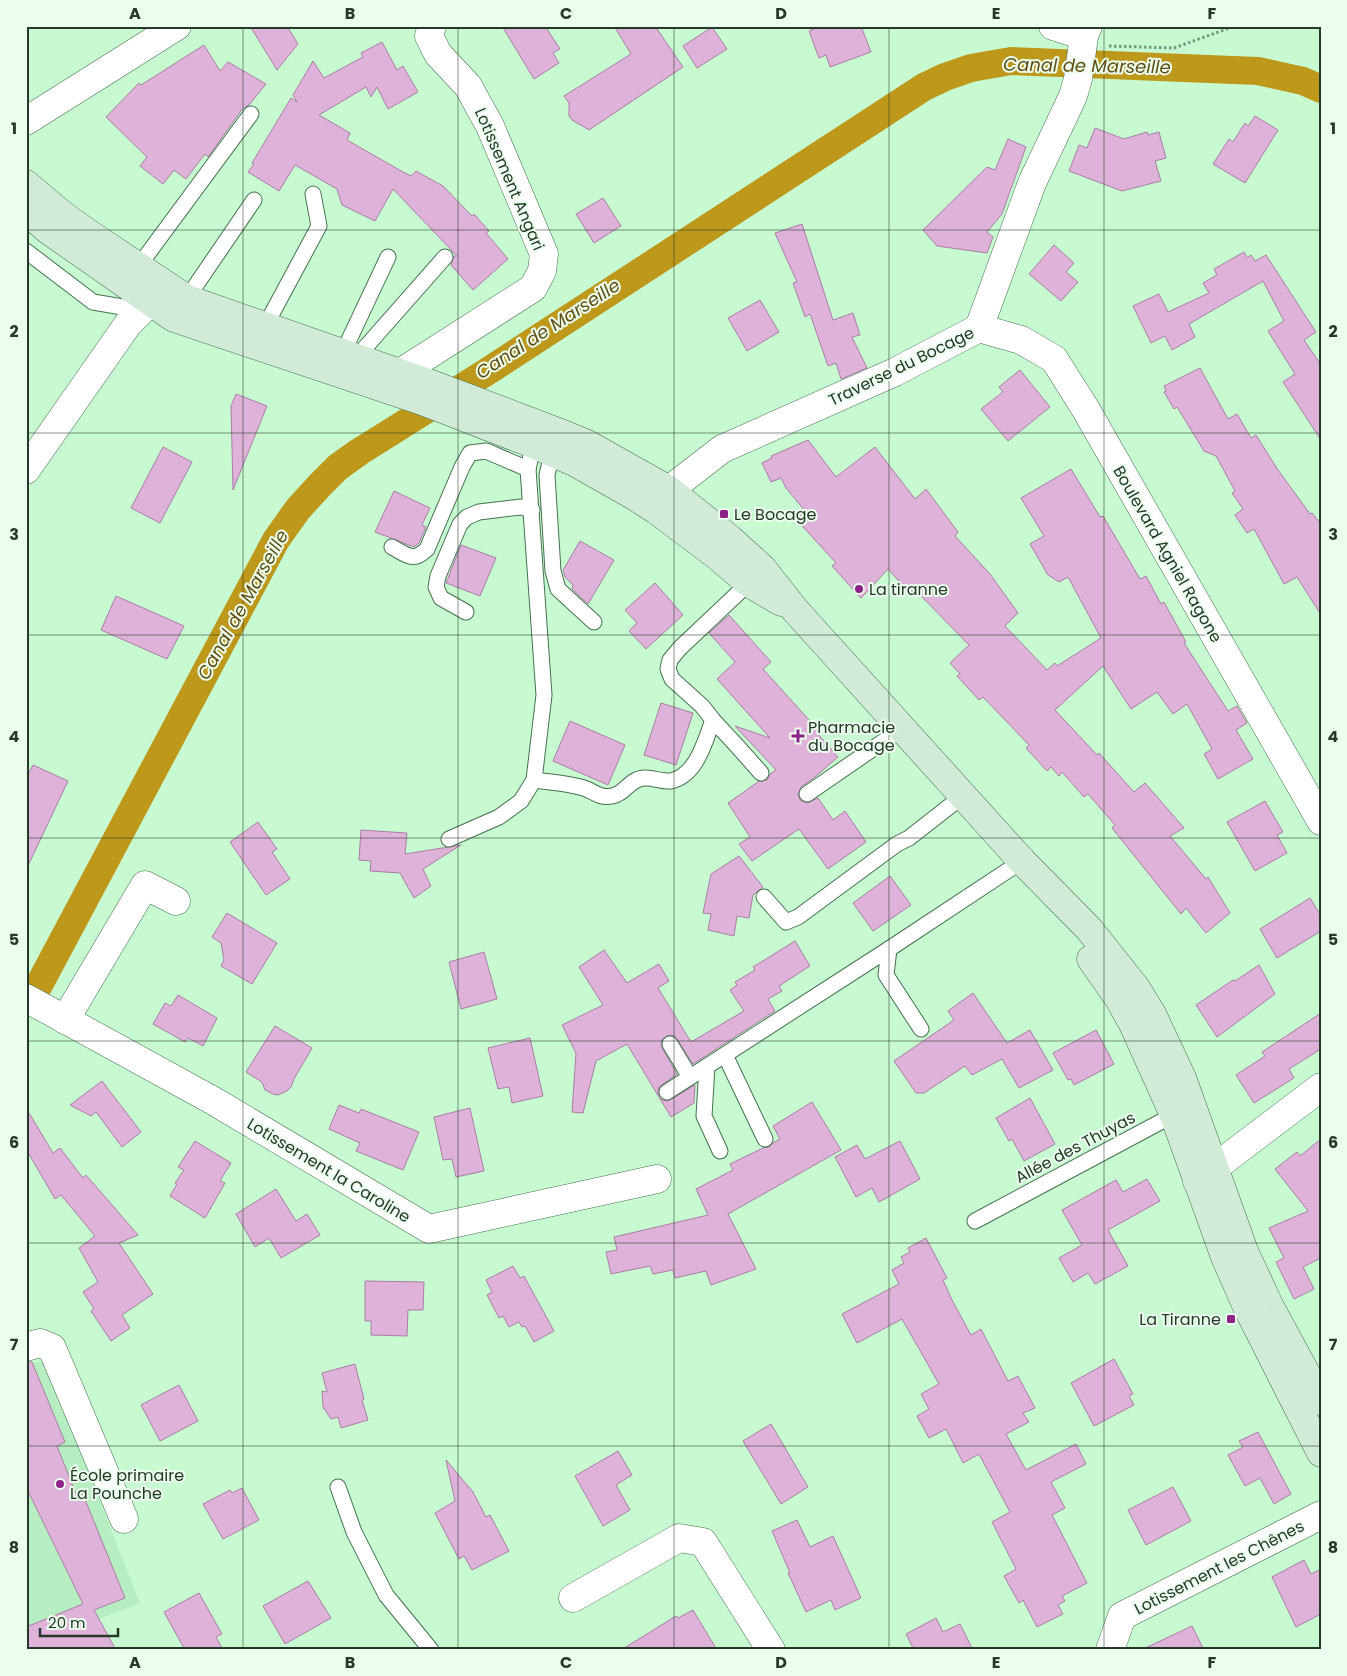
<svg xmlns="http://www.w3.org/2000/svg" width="1347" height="1676" font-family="Poppins,sans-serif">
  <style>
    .built { fill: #b6eec2 }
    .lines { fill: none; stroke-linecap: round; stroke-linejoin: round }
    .canal { stroke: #bd981a; stroke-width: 28 }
    .building { fill: #dfb2d9; stroke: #a87ea3 }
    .lane-casing { stroke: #45714f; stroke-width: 17 }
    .street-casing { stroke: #45714f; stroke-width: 29 }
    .secondary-casing { stroke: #45714f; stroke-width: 29 }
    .path { stroke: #76997d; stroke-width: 3; stroke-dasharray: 2.5 2.5; stroke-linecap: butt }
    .lane { stroke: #fff; stroke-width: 15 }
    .street { stroke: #fff; stroke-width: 28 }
    .secondary { stroke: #d2ead8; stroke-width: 28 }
    .grid { fill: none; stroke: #253829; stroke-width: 1; stroke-opacity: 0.55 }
    .poi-dot { fill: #8d2387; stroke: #ebfeee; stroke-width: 2 }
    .labels { text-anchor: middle; stroke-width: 4; stroke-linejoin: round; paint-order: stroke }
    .street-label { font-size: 16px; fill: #253829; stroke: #ebfeee }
    .poi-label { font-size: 16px; fill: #253829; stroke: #ebfeee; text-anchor: start }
    .water-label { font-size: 18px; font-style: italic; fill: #624f13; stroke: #ebfeee }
    .neatline { fill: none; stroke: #253829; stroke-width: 2 }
    .grid-label { font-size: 16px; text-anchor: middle; font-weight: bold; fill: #253829 }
  </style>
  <rect width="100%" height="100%" fill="#c8fad2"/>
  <!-- built -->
  <polygon class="built" points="44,1360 140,1603 26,1648 26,1366"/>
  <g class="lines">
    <!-- canal -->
    <polyline class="canal" points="39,985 276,540 298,509 320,485 338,467 359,452 485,373 924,87 945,77 971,68 1011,61 1258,71 1303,81 1321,89"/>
  </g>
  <!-- building -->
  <g class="building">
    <polygon points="250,26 287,26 298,44 277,70"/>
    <polygon points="502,26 545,26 560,49 553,53 559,63 534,79"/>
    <polygon points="614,26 655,26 683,67 589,130 572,120 569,116 569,103 564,96 631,54"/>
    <polygon points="821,26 861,26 871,52 830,67 826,55 819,58 809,31"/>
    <polygon points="712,27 727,49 697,68 683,46"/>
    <polygon points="382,42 397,70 403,66 418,92 388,109 377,87 371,97 366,87 319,115 350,133 347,140 403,172 411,176 416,171 443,186 472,216 474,214 489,231 486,233 508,259 473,290 451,265 454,256 457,256 393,189 375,221 342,205 337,189 295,165 279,191 248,172 254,164 252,163 291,98 297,102 293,95 313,61 324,78 363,57 361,53"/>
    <polygon points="204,45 220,71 228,62 266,84 249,105 243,108 208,157 205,154 186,179 174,170 163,184 140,166 147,157 106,117 139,83 141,85"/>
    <polygon points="1255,116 1278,130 1245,183 1213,164 1229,139 1233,142 1245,123 1248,126"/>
    <polygon points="1095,128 1124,139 1147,132 1148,135 1159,132 1166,158 1155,161 1161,181 1122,191 1069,171 1079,145 1087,148"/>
    <polygon points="1008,139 1026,147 1002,214 987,232 993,237 987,253 937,246 923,230 987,167 995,170"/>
    <polygon points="603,198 621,226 594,243 576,214"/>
    <polygon points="802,224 833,320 853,313 860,335 852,337 867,368 841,379 836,363 828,366 810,314 805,317 793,283 797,282 775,233"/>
    <polygon points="1054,245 1074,263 1066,272 1078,282 1061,301 1029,274"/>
    <polygon points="1244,252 1247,258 1251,255 1255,261 1266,255 1316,332 1304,340 1321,365 1321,440 1283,382 1295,374 1268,331 1284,321 1263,281 1189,324 1195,337 1172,350 1165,336 1151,343 1133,306 1159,294 1168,312 1209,293 1203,283 1217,275 1214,269"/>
    <polygon points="760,300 779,332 747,351 728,318"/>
    <polygon points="1200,368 1228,419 1237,414 1251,438 1256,435 1278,470 1310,514 1312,513 1321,524 1321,615 1297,577 1284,584 1254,529 1247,533 1235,515 1243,509 1232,493 1235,491 1216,456 1204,451 1177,407 1174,409 1164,392 1166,391 1164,386"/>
    <polygon points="1020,370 1050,407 1008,441 981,409 1003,392 999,387"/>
    <polygon points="236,394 267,406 233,490 231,406"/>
    <polygon points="808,440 836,477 875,447 915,499 926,489 958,532 955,536 990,574 1018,613 1005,626 1047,670 1055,663 1057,666 1101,638 1068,577 1059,582 1048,575 1030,544 1044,536 1021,498 1071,469 1100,517 1103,516 1140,579 1146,576 1161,604 1164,602 1186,642 1184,643 1228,711 1237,706 1247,723 1236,730 1253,759 1218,779 1204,754 1212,749 1187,704 1173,714 1157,692 1131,709 1103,666 1055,710 1097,755 1099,753 1134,792 1145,783 1184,828 1170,836 1206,879 1208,877 1230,913 1206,933 1186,908 1181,914 1112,828 1115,825 1088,794 1084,797 1062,772 1059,776 1051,767 1047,771 1026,748 1029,745 983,697 979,700 957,676 960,674 950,663 969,645 918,593 908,591 888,569 861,598 832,566 836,563 795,518 805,511 786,488 781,478 771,482 762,463 772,458 771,456"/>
    <polygon points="163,447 192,462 160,523 131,508"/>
    <polygon points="394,491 430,508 422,525 426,527 419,543 414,547 375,532"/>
    <polygon points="580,541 614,560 588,604 572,589 573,585 565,577 563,570"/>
    <polygon points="461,545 496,558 480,596 446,583"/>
    <polygon points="655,583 683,615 646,649 629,631 637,623 625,610"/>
    <polygon points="116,596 184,626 167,659 101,630"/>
    <polygon points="729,615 771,662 763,669 819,731 817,733 838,757 815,777 801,787 798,794 800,800 807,803 818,798 833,820 845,811 866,842 828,869 799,829 752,861 739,844 750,837 728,803 758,782 767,780 770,774 776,770 735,726 770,738 717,679 735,662 709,633"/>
    <polygon points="661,703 693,713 676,765 644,755"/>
    <polygon points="570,721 625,745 608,785 553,761"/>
    <polygon points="33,765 68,781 26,870 26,778"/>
    <polygon points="1265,801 1283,832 1277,835 1287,853 1255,871 1227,822"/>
    <polygon points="258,822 277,849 272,852 290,879 266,895 230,842"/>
    <polygon points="361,830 407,833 405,854 461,845 423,869 431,886 414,898 400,873 370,871 371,861 359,860"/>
    <polygon points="739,856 763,887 753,895 749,918 737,916 734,936 708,930 711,914 703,913 711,874"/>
    <polygon points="890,876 911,905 873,931 853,903"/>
    <polygon points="1310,898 1321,916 1321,931 1277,958 1260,929"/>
    <polygon points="227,913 277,943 252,984 221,966 224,960 221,943 212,937"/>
    <polygon points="795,941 810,966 779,986 782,991 768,999 775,1011 693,1064 675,1036 669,1035 662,1039 661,1044 662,1048 677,1074 659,1087 658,1092 659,1097 662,1100 668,1101 695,1085 694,1103 671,1117 627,1044 596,1061 583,1113 572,1112 576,1053 562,1025 603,1005 579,967 604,950 627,983 659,964 669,981 658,988 691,1042 744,1011 730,990 737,985 735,982 755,970 753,967"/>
    <polygon points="484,952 497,999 461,1009 449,962"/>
    <polygon points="1259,965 1275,994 1217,1037 1196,1005 1233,980 1235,981"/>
    <polygon points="973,993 1007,1043 1030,1030 1053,1070 1019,1088 1002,1059 972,1075 965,1066 924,1093 916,1093 894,1061 954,1020 948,1011"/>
    <polygon points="178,995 217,1018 203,1046 188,1038 185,1042 153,1024 165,1003 171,1006"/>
    <polygon points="1321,1013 1321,1049 1289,1069 1294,1078 1254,1103 1236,1075 1265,1056 1262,1052"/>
    <polygon points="275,1026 312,1048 294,1079 291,1087 287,1091 278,1095 273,1094 265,1090 262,1082 246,1072"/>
    <polygon points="1096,1030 1114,1064 1074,1085 1071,1079 1068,1080 1053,1053"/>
    <polygon points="530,1038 543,1096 512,1103 509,1087 498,1089 488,1048"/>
    <polygon points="102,1081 141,1132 122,1147 96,1112 91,1116 70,1105"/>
    <polygon points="1030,1098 1055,1144 1024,1161 1012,1139 1009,1141 996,1118"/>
    <polygon points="812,1102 841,1150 728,1214 756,1269 711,1285 706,1271 675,1278 673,1270 653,1274 650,1266 611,1274 606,1252 617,1250 614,1237 708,1215 696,1189 733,1170 730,1164 763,1148 769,1147 773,1143 780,1139 773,1126"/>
    <polygon points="339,1105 359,1113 361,1109 419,1132 403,1170 356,1151 360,1143 329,1129"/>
    <polygon points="26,1108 53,1153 60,1148 83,1178 86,1175 138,1235 119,1243 153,1294 122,1315 130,1328 111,1341 91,1311 94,1309 83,1292 98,1282 79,1248 95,1236 61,1195 55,1199 26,1149"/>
    <polygon points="470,1108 484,1171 456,1177 452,1159 443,1160 434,1117"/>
    <polygon points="1321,1139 1321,1258 1303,1267 1314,1289 1294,1299 1276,1262 1284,1258 1269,1228 1308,1211 1275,1169 1297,1152 1300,1156"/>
    <polygon points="195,1141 231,1163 220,1181 225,1183 205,1218 170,1196 177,1184 175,1183 184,1170 178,1167"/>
    <polygon points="900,1141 920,1179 879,1202 872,1188 856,1197 835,1157 857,1145 865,1159"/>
    <polygon points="1147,1179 1160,1201 1108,1230 1128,1266 1095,1284 1088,1273 1073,1282 1059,1258 1082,1245 1062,1210 1116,1180 1123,1192"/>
    <polygon points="276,1189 296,1221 307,1214 320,1235 281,1258 269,1238 255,1247 236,1214"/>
    <polygon points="926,1238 947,1278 943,1280 953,1302 971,1335 981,1329 1008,1381 1018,1376 1035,1408 1023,1413 1029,1422 1006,1434 1026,1470 1076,1444 1086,1464 1051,1482 1065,1508 1052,1515 1087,1583 1062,1596 1065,1601 1058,1605 1063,1614 1037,1627 1023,1600 1019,1603 1004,1576 1016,1569 992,1522 1010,1512 979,1454 963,1463 946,1429 929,1438 917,1416 929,1409 921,1394 939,1384 902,1319 857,1343 842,1314 899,1284 892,1270 904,1263 901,1257 910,1252 908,1248"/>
    <polygon points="513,1266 520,1278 524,1276 554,1331 534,1342 525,1326 522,1327 519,1322 509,1327 503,1316 499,1318 487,1295 492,1292 486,1280"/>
    <polygon points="365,1281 424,1282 423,1310 408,1310 407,1336 371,1335 371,1321 365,1321"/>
    <polygon points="1114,1359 1133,1394 1129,1396 1134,1405 1094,1426 1071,1383"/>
    <polygon points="26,1362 32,1362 65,1442 57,1446 76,1494 82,1492 125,1598 94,1610 116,1650 26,1650 26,1627 83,1604 26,1487"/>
    <polygon points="355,1364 364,1399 362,1400 368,1420 341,1428 338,1417 331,1419 323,1407 322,1391 327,1392 322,1373"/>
    <polygon points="179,1385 198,1421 160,1441 141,1405"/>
    <polygon points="771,1424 808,1487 781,1504 743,1441"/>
    <polygon points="1258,1432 1291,1494 1274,1504 1260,1478 1245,1486 1228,1455 1243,1447 1239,1441"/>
    <polygon points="618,1451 632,1475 616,1485 630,1510 603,1526 575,1476"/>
    <polygon points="446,1460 473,1492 486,1517 490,1515 509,1551 472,1570 464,1556 459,1559 435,1513 455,1501"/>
    <polygon points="1173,1487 1191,1521 1146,1545 1128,1510"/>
    <polygon points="242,1488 259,1520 223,1539 203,1504 230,1490 232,1493"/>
    <polygon points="797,1520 810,1547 833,1536 861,1598 835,1610 831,1600 806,1612 788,1573 790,1573 772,1531"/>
    <polygon points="1304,1560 1311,1574 1321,1569 1321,1614 1296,1627 1272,1577"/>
    <polygon points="308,1581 331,1618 285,1644 263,1606"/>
    <polygon points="199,1593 222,1634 216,1637 223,1650 185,1650 164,1612"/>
    <polygon points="693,1610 717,1650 621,1650 676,1616 678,1618"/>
    <polygon points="936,1618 943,1632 960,1624 973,1650 909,1650 913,1648 906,1634"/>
    <polygon points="1192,1626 1204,1650 1141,1650"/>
  </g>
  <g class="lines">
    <defs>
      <g id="lane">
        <polyline points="26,251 93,302 140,310"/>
        <polyline points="138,267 251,114"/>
        <polyline points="183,304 254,200"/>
        <polyline points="262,332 319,226 313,194"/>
        <polyline points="356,358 445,257"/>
        <polyline points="340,359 388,257"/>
        <polyline points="554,446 547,475 553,571 558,589 594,622"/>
        <path d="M392 547C407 555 413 563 427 549L462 467 470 453 486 451 528 469"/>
        <polyline points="753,579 680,648 670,660 668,669 672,679 702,706 713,720 738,747 761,773"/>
        <polyline points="466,612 441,598 436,587 438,576 460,524 467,517 479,512 521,507 532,510"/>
        <path d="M534 780C549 782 565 783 580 787 592 789 598 799 612 796 625 794 629 779 644 778 652 777 662 782 671 781 697 775 705 741 713 720"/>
        <polyline points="807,794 903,728"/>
        <polyline points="449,839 499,817 521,801 534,780 544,695 528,469 535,438"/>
        <polyline points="764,897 786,922 798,917 897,844 909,838 964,795"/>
        <polyline points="889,949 886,975 921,1029"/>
        <polyline points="670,1044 690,1077"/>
        <polyline points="725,1055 765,1139"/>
        <polyline points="707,1066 704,1116 720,1151"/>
        <polyline points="667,1092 889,949 1022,861"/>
        <polyline points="975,1221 1179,1112"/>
        <polyline points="338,1487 354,1532 386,1595 431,1650"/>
      </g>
      <g id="street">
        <polyline points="1053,26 1084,36"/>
        <polyline points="26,121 177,26"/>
        <polyline points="979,328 1021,340 1054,359 1085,408 1321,821"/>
        <polyline points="390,389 400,373 533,288 542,271 544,254 490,126 468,86 438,54 429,36 432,26"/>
        <polyline points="26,470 128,324 150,302 161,283"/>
        <polyline points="657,509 669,490 722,449 895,372 979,328 1032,183 1073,96 1078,79 1084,36 1088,26"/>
        <polyline points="26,998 212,1100 429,1229 657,1179"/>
        <polyline points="65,1020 145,885 176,901"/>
        <polyline points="1197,1181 1321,1087"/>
        <polyline points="26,1347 40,1343 52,1348 124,1519"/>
        <polyline points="573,1598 679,1538 703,1542 771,1650"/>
        <polyline points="1110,1650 1122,1616 1321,1515"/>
      </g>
      <g id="secondary">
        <polyline points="26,184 64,216 91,235 187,299 434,385 558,432 587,444 669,490 730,539 762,568 795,610 1022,861 1089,929 1136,988 1152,1014 1182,1078 1244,1251 1270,1307 1321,1401"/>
        <polyline points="26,211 48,230 174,318 422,401 533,444 576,463 631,494 656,510 716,555 749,583 781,602"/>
        <polyline points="1091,959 1119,999 1133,1024 1174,1115 1225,1257 1247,1307 1321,1453"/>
      </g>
    </defs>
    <!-- lane casing -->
    <use href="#lane" class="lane-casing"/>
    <!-- street casing -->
    <use href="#street" class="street-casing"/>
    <!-- secondary casing -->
    <use href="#secondary" class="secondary-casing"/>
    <!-- path -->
    <polyline class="path" points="1109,46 1174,48 1235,26"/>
    <!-- lane -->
    <use href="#lane" class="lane"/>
    <!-- street -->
    <use href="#street" class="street"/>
    <!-- secondary -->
    <use href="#secondary" class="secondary"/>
  </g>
  <!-- grid -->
  <path class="grid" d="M243 26V1650M458 26V1650M674 26V1650M889 26V1650M1104 26V1650M26 230H1321M26 433H1321M26 635H1321M26 838H1321M26 1041H1321M26 1243H1321M26 1446H1321"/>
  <!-- markers -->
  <g class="poi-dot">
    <rect x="719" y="509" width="10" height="10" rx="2.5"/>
    <circle cx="859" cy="589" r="5"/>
    <path d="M795.5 728.5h5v5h5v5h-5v5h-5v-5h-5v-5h5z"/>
    <rect x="1226" y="1314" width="10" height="10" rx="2.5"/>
    <circle cx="60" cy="1484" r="5"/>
  </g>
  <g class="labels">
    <!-- street labels -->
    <g class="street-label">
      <text transform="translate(510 179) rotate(67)" y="6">Lotissement Angari</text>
      <text transform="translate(901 366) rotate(-26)" y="6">Traverse du Bocage</text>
      <text transform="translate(1168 554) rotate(60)" y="6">Boulevard Agniel Ragone</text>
      <text transform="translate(1075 1147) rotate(-28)" y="6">Allée des Thuyas</text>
      <text transform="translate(329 1170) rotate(31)" y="6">Lotissement la Caroline</text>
      <text transform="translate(1219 1567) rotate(-27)" y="6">Lotissement les Chênes</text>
    </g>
    <!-- poi labels -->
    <g class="poi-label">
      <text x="734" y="520">Le Bocage</text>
      <text x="869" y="595">La tiranne</text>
      <text x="808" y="733">Pharmacie<tspan x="808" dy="18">du Bocage</tspan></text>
      <text x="1221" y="1325" text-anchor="end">La Tiranne</text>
      <text x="70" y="1481">École primaire<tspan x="70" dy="18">La Pounche</tspan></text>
    </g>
    <!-- water labels -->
    <g class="water-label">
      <text transform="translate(1087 66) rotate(1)" y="6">Canal de Marseille</text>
      <text transform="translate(548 329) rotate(-33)" y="6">Canal de Marseille</text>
      <text transform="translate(243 605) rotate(-61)" y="6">Canal de Marseille</text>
    </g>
  </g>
  <!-- border -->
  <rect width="1347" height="1676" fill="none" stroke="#ebfeee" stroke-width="55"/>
  <!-- scale -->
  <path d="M40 1628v8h78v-8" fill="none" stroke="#253829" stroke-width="2.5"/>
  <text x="48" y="1628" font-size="15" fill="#253829" stroke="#ebfeee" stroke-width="4" paint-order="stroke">20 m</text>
  <rect x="28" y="28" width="1292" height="1620" class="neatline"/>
  <g class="grid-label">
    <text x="135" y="19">A</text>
    <text x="350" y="19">B</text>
    <text x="566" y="19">C</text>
    <text x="781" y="19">D</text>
    <text x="996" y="19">E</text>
    <text x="1212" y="19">F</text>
    <text x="14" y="134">1</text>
    <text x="1333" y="134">1</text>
    <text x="14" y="337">2</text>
    <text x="1333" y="337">2</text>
    <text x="14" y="540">3</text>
    <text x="1333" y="540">3</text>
    <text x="14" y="742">4</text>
    <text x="1333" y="742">4</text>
    <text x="14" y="945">5</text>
    <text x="1333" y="945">5</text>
    <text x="14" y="1148">6</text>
    <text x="1333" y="1148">6</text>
    <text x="14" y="1350">7</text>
    <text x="1333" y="1350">7</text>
    <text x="14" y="1553">8</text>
    <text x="1333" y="1553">8</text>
    <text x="135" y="1668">A</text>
    <text x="350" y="1668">B</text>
    <text x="566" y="1668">C</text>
    <text x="781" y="1668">D</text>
    <text x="996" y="1668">E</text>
    <text x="1212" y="1668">F</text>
  </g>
</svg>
